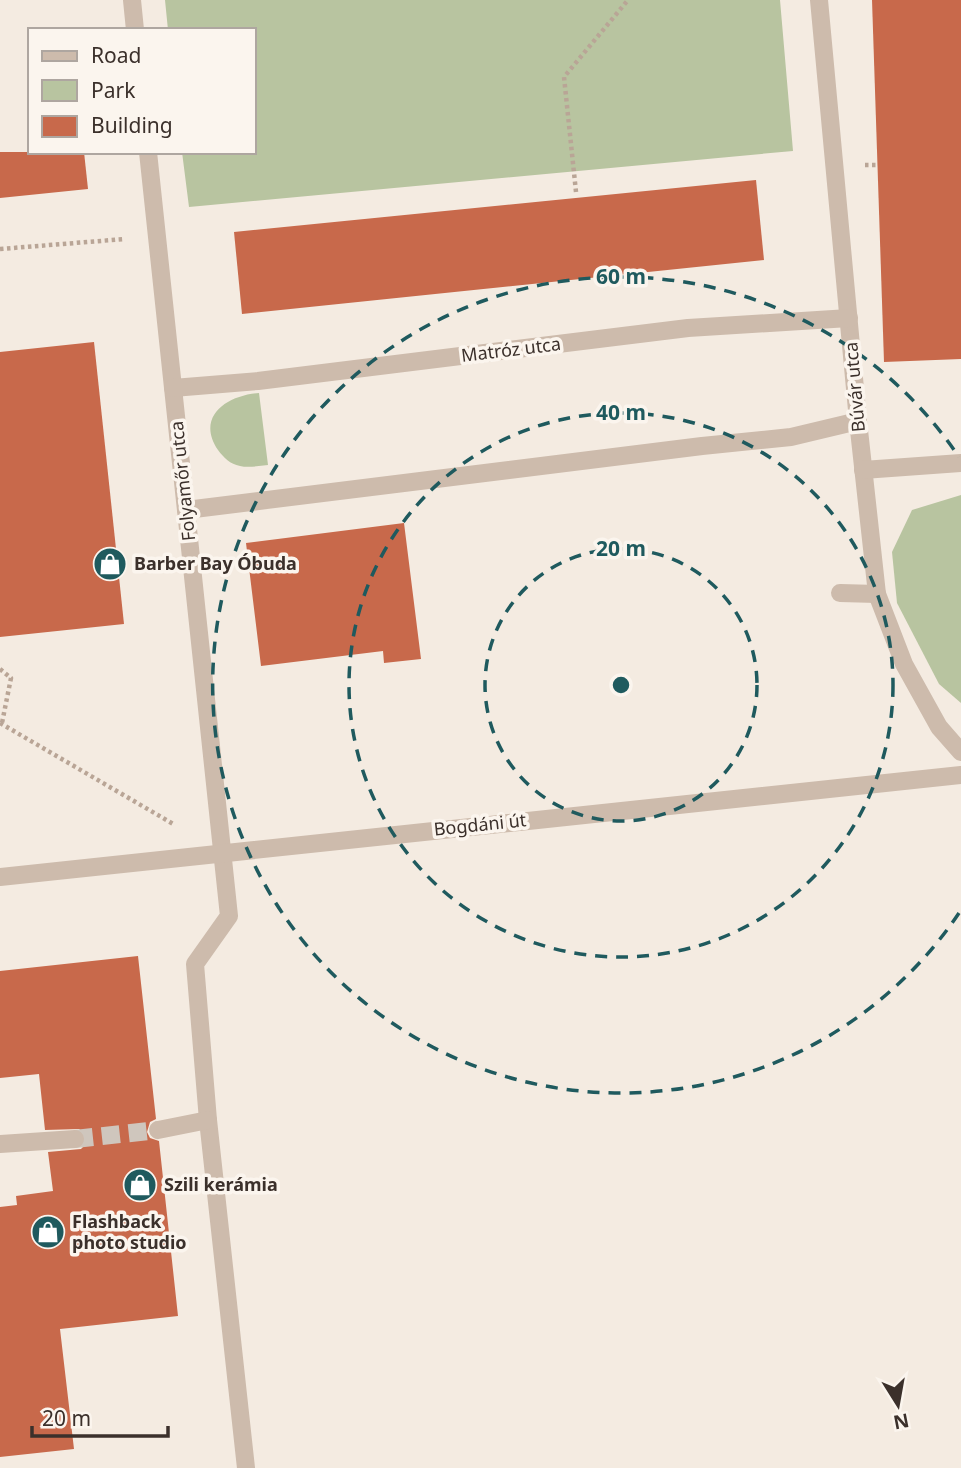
<svg xmlns="http://www.w3.org/2000/svg" width="961" height="1468" font-family="'Noto Sans',sans-serif">
  <style>
    .green { fill: #b8c4a0 }
    .building { fill: #c8694b }
    .lines { fill: none; stroke-linecap: round; stroke-linejoin: round }
    .minor-tunnel { stroke: #cfc6bd; stroke-width: 18; stroke-dasharray: 18 9; stroke-linecap: butt }
    .path { stroke: #b9a596; stroke-width: 4.5; stroke-dasharray: 3.5 3.5; stroke-linecap: butt }
    .minor { stroke: #cdbbac; stroke-width: 18 }
    .ring { fill: none; stroke: #1f5a5e; stroke-width: 3.5; stroke-dasharray: 12 9 }
    .labels { text-anchor: middle; stroke-width: 7; stroke-linejoin: round; paint-order: stroke }
    .street-label { font-size: 18px; fill: #3b302b; stroke: #fbf5ee }
    .poi-label { font-size: 18px; font-weight: bold; fill: #3b302b; stroke: #fbf5ee; text-anchor: start }
    .centre { fill: #1f5a5e; stroke: #fbf5ee; stroke-width: 3.5 }
    .ring-label { font-size: 21px; text-anchor: middle; font-weight: bold; fill: #1f5a5e; stroke: #fbf5ee; stroke-width: 7; stroke-linejoin: round; paint-order: stroke }
  </style>
  <rect width="100%" height="100%" fill="#f4ebe1"/>
  <!-- green -->
  <g class="green">
    <polygon points="165,0 780,0 793,151 189,207 182,152 254,152 254,30 168,30"/>
    <path d="M259 393 268 465C259 466 248 468 240 466 230 464 224 458 218 450 195 416 228 395 259 393Z"/>
    <polygon points="961,495 961,703 939,684 897,603 892,552 912,510"/>
  </g>
  <!-- building -->
  <g class="building">
    <polygon points="872,0 961,0 961,359 884,362"/>
    <polygon points="0,152 84,152 88,189 0,198"/>
    <polygon points="756,180 764,260 242,314 234,232"/>
    <polygon points="94,342 124,624 0,637 0,352"/>
    <polygon points="404,523 421,659 384,663 383,651 261,666 246,543"/>
    <polygon points="138,956 156,1119 150,1122 147,1132 150,1138 159,1141 178,1316 60,1329 74,1449 0,1457 0,1207 17,1205 16,1196 53,1191 48,1152 81,1149 85,1145 86,1139 85,1133 79,1129 45,1130 39,1074 0,1078 0,971"/>
  </g>
  <g class="lines">
    <!-- minor-tunnel -->
    <polyline class="minor-tunnel" points="75,1139 158,1130"/>
    <!-- path -->
    <g class="path">
      <polyline points="865,165 878,165"/>
      <polyline points="576,192 564,77 628,0"/>
      <polyline points="0,249 125,239"/>
      <polyline points="0,669 11,678 2,723"/>
      <polyline points="0,723 175,825"/>
    </g>
    <!-- minor -->
    <g class="minor">
      <polyline points="132,0 135,30"/>
      <polyline points="819,0 858,421 877,594 904,664 939,727 961,752"/>
      <polyline points="148,152 229,916 195,964 208,1120 246,1468"/>
      <polyline points="173,388 258,381 688,328 849,318"/>
      <polyline points="863,470 961,463"/>
      <polyline points="186,510 702,446 791,437 858,421"/>
      <polyline points="840,593 877,594"/>
      <polyline points="0,877 961,775"/>
      <polyline points="158,1130 208,1120"/>
      <polyline points="0,1144 75,1139"/>
    </g>
  </g>
  <!-- distance rings -->
  <g class="ring">
    <circle cx="621" cy="685" r="136"/>
    <circle cx="621" cy="685" r="272"/>
    <path d="M959 913A408 408 0 1 1 959 457"/>
  </g>
  <!-- icons -->
  <defs>
    <symbol id="shop-disc" viewBox="-11 -11 22 22"><circle r="9.5" fill="#1f5a5e" stroke="#fbf5ee"/><path d="M-5-2.5h2.3a2.7 3.5 0 0 1 5.4 0H5L5.5 6h-11ZM-1.5-2.5h3a1.5 2.3 0 0 0-3 0Z" fill="#fff"/></symbol>
  </defs>
  <g fill-rule="evenodd">
    <use href="#shop-disc" x="91" y="545" width="38" height="38"/>
    <use href="#shop-disc" x="121" y="1166" width="38" height="38"/>
    <use href="#shop-disc" x="29" y="1213" width="38" height="38"/>
  </g>
  <g class="labels">
    <!-- street labels -->
    <g class="street-label">
      <text transform="translate(511 350) rotate(-7)" y="6">Matróz utca</text>
      <text transform="translate(855 387) rotate(-95)" y="6">Búvár utca</text>
      <text transform="translate(183 481) rotate(-96)" y="6">Folyamőr utca</text>
      <text transform="translate(480 825) rotate(-6)" y="6">Bogdáni út</text>
    </g>
    <!-- poi labels -->
    <g class="poi-label">
      <text x="134" y="570">Barber Bay Óbuda</text>
      <text x="164" y="1191">Szili kerámia</text>
      <text x="72" y="1228">Flashback<tspan x="72" dy="21">photo studio</tspan></text>
    </g>
  </g>
  <circle cx="621" cy="685" r="10" class="centre"/>
  <g class="ring-label">
    <text x="621" y="284">60 m</text>
    <text x="621" y="420">40 m</text>
    <text x="621" y="556">20 m</text>
  </g>
  <!-- legend -->
  <rect x="28" y="28" width="228" height="126" fill="#fbf5ee" stroke="#aea6a0" stroke-width="2"/>
  <rect x="42" y="51" width="35" height="10" fill="#cdbbac" stroke="#aea6a0" stroke-width="2"/>
  <text x="91" y="63" font-size="21" fill="#3b302b">Road</text>
  <rect x="42" y="80" width="35" height="21" fill="#b8c4a0" stroke="#aea6a0" stroke-width="2"/>
  <text x="91" y="98" font-size="21" fill="#3b302b">Park</text>
  <rect x="42" y="116" width="35" height="21" fill="#c8694b" stroke="#aea6a0" stroke-width="2"/>
  <text x="91" y="133" font-size="21" fill="#3b302b">Building</text>
  <!-- north arrow -->
  <g transform="translate(898 1405) rotate(169)" stroke="#fbf5ee" stroke-width="5" paint-order="stroke">
  <path d="M0-5L12 26L0 18L-12 26Z" fill="#3b302b"/>
  <text y="-10" font-size="19" font-weight="bold" text-anchor="middle" fill="#3b302b">N</text>
  </g>
  <!-- scale -->
  <path d="M32 1426v10h136v-10" fill="none" stroke="#3b302b" stroke-width="3.5"/>
  <text x="42" y="1426" font-size="21" fill="#3b302b" stroke="#fbf5ee" stroke-width="5" paint-order="stroke">20 m</text>
</svg>
